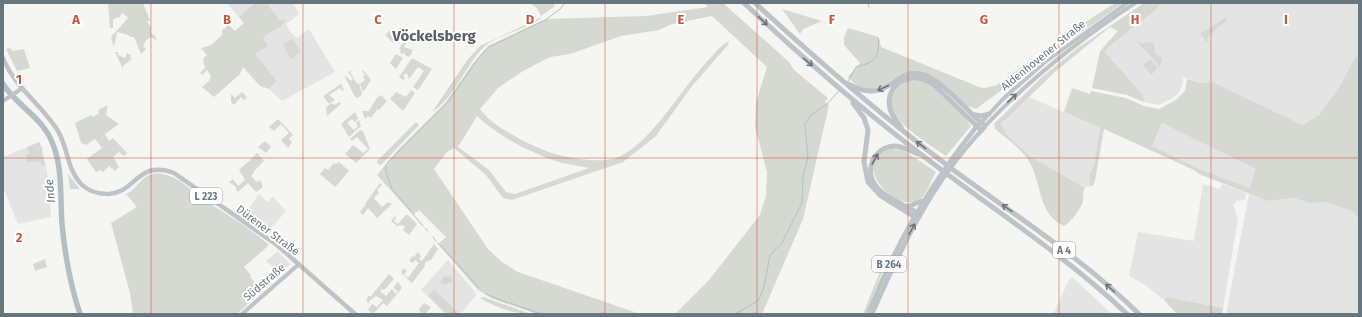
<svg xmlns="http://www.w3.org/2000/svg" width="1362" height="317" font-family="'Fira Sans',sans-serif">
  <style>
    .built { fill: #e3e4e3 }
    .green { fill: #d5d9d2; fill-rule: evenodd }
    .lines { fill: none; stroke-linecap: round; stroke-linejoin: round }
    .stream { stroke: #b3bfc2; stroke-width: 1 }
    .river { stroke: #b3bfc2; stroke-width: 5.5 }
    .secondary { stroke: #bdc3c7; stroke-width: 4 }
    .primary { stroke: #bdc3c7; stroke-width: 4.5 }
    .highway { stroke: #bdc3c7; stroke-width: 5 }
    .oneway { stroke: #68767f }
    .grid { fill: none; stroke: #cb563c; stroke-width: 1; stroke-opacity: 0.55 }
    .labels { text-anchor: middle; stroke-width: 4; stroke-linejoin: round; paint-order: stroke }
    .shield { fill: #fff; stroke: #959fa5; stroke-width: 1 }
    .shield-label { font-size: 10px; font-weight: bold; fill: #68767f }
    .street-label { font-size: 11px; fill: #68767f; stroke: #fff }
    .water-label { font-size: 12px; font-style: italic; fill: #64777c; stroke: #fff }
    .district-label { font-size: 15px; font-weight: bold; fill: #555f65; stroke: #fff }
    .grid-label { font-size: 13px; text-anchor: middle; font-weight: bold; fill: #cb563c; stroke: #fff; stroke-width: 4; stroke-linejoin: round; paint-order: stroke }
  </style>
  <rect width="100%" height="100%" fill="#f5f5f2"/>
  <!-- built -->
  <g class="built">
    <polygon points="227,3 293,3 299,14 286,24 291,33 297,38 309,29 335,72 282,101 269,89 277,81 235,31 244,23"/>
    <polygon points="1161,3 1359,3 1359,56 1355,57 1341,84 1320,114 1303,125 1212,82 1200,83 1183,77 1182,86 1178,94 1171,99 1158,105 1144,102 1143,95 1105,52 1108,47 1152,13"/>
    <polygon points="1027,96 1100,128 1094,165 1089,176 1090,186 1083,188 1031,157 1006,134 1001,125"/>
    <polygon points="1162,123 1257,169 1250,189 1199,169 1152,146"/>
    <polygon points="40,142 46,166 49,186 51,217 18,224 3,187 3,157"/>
    <polygon points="1203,184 1220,189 1222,184 1246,193 1245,200 1236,201 1233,205 1238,219 1223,308 1168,297 1164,300 1145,285 1129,276 1138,232 1194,241"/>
    <polygon points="259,194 267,202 273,197 286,211 267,233 243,216"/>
    <polygon points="1249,194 1268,201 1293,198 1310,203 1325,202 1352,211 1359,220 1359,314 1226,314"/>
    <polygon points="278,251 290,264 282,274 266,261"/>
    <polygon points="448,260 475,292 476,295 461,314 446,314 421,290"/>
    <polygon points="1070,278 1073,278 1112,314 1053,314"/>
  </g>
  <!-- green -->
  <g class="green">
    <polygon points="108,3 143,3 150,20 147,22 151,27 151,35 154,34 157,40 151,37 146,40 143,46 146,49 141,54 134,37 130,37 129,35 117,32 114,47 111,37 128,18 124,14 121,14 120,17 115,18 113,20 113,28 110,28"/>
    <polygon points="255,3 268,5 280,21 284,19 285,21 282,25 263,37 268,46 255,54 277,81 269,89 260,86 243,67 240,74 214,97 202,87 209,81 211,76 207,70 202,75 200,73 205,68 203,59 207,55 201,48 211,45 222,35 222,30 226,28 227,23 235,31 244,23 239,17"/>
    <polygon points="530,3 553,3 555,6 541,16 537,8"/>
    <path d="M704 3H723L789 62 794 70 828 98 825 102 829 105 803 219 762 314H672L676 313 709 280 760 215 766 196 767 172 755 127 756 102 767 67 712 16 672 24 659 30 621 36 570 54 550 57 523 71 498 88 480 109C490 125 529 145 546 151 564 158 604 165 621 156 654 138 678 94 703 66 711 58 719 46 729 41L728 45 692 86 656 136 623 162 512 200 503 198 486 175 454 148 447 152 434 169 488 249 502 262 518 272 640 314H537L493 299 478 290 438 244 446 237 419 210 413 215 377 175 398 150 446 102 474 62 488 46 546 19 646 16 708 7ZM477 116C501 138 531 153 562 163 571 165 581 166 589 168L515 194 506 192 489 170 457 146 460 144Z"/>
    <polygon points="1115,3 1123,3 1049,55 976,109 965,105 936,80 911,72 903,73 883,86 870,90 856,85 848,77 860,63 844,45 844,37 848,28 879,37 881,47 891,51 979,87 984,88 997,85 1061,38"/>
    <path d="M1144 3H1161L1152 13 1108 47 1105 52 1143 95 1144 102 1127 95 1092 88 1100 51 1118 31 1110 27 1056 71 1001 124 1006 134 1031 157 1085 188C1082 192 1084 195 1083 200 1082 208 1071 222 1064 226 1038 214 1042 185 1030 163 1023 150 1007 139 995 129L994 124 1042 77 1079 47Z"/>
    <polygon points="782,9 822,21 803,29 800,34"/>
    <path d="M542 17C532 28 498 34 485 46 465 65 455 98 432 112L468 59 480 46Z"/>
    <polygon points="1226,17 1227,20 1221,26 1220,25 1207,38 1209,40 1207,42 1200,34"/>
    <polygon points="390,30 391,36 394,30 400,32 396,42 392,42 385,35"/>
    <polygon points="292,39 301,52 291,59 283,44"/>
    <polygon points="405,40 407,41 404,47 413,50 409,57 405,55 405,52 403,54 400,53 401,50 399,49"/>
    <polygon points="1137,41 1144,44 1145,42 1154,43 1155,53 1162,58 1160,67"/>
    <polygon points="10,48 13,51 24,49 30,68 17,71 6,49"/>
    <polygon points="115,52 118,52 118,55 125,58 127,53 132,56 130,57 132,59 123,66 123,69"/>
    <polygon points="396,54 403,58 396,69 390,63"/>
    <path d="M1359 56V220L1352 211 1325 202 1310 203 1293 198 1268 201 1199 174 1194 170 1104 129 1095 181 1093 186H1090L1089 176 1094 165 1100 128 1064 112 1072 88 1090 94 1091 91 1126 98 1144 106 1159 109 1176 100 1185 91 1187 79 1200 83 1212 82 1303 125 1320 114 1341 84 1355 57ZM1162 123 1256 169 1250 188 1199 169 1152 146Z"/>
    <polygon points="412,58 432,69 418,90 413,87 424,71 418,67 409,79 407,73 403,75 405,78 403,80 399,77"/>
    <polygon points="1150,59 1158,68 1151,75 1143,65"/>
    <polygon points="354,70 350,72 357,84 359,83 362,94 358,98 355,97 344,75 351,81 353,79 348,72"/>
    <polygon points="363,70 371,80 363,92 360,84 365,80 363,76 365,75 362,71"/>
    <path d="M908 80 928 82C941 97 959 109 971 126L946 156C925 141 860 105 908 80Z"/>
    <polygon points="341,84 344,90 343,91 340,88 329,95 335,100 329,104 323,96"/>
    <polygon points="411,90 415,93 403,111 390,99 396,92 406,97"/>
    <polygon points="242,92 247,97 244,100 241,97 234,105 231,102 231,94 235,98"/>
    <polygon points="381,95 387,101 379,110 376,108 377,110 371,118 368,116 365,119 362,111 369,111 376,99"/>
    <polygon points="340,102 341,104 327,116 326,107 332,103 334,105"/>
    <polygon points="108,105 106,115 119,124 105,134 109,141 113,138 127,153 124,156 119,152 113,157 119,167 115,171 109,166 103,172 101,170 96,172 87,159 102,148 95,139 86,145 81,143 75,123 91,115 93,117 99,113 98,110"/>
    <polygon points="355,112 358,119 355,122 352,119 347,123 354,130 358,126 356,123 359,120 361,126 349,137 341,124"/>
    <polygon points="278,119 293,135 289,139 292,142 288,148 281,140 289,133 281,124 274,131 269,127"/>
    <polygon points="416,122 419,125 381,165 378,164 377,161"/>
    <polygon points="360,130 363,131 370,149 356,163 345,154 353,145 363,153 368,149 357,137 352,141 350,139"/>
    <polygon points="265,141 271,147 266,153 258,147"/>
    <polygon points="39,142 43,150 41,151 45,165 41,165 41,161 27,162 26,154 29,154 27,147"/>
    <path d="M890 149 903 150 936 172C931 180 927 194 920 199 899 216 847 164 890 149Z"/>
    <polygon points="257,153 264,161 253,172 255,171 251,176 257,182 260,180 263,187 256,192 248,183 238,192 236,190 236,187 229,182 233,179 238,186 245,180 239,170 249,161 250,162 250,160"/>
    <polygon points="339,162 349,171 335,187 320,174 325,168 328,170 334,163 336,164"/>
    <path d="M157 173C179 176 185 186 202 198 224 213 247 226 268 244V246L244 267 251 275 250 277 263 290 237 314H133L130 293 111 223 137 207 126 194C139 189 138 176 157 173Z"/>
    <polygon points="68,174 80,189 70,189"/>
    <polygon points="380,183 382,185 377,190 379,193 374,198 382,207 388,202 392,204 377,218 368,208 363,215 360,212 364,206 366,207 365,204"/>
    <polygon points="406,215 408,215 417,224 409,235 403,230 405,227 402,225 397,226 391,221 395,216 396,218 394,221 398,224"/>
    <polygon points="434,244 438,249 431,260 425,262 425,266 412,283 401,273 403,268 407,271 404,275 408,278 419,263 415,260 413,263 409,261 412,256 414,257 418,252 421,256 419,259 422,261"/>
    <polygon points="45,259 47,267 35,271 33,264"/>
    <polygon points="883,260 886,262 866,314 863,314 883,264"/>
    <polygon points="389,274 394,279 384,290 382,289 380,291 386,296 392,289 396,294 398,291 393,288 398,282 402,288 387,306 383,303 373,314 368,310 372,304 377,307 383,300 376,296 369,301 370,304 366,301 368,296 371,296"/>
    <polygon points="451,276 452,281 445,285 440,282 444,277"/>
    <polygon points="434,290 457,311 455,314 446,314 428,296"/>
    <path d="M483 297 531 314C513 314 495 307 480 298Z"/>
    <polygon points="1167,297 1223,308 1222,314 1177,314 1164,300"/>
    <polygon points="424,303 431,307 425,314 421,314 419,309"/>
  </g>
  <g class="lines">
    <!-- stream -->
    <g class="stream">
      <polyline points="868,3 869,7"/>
      <polyline points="544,21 560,9 565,3"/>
      <polyline points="489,47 543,21"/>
      <polyline points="477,60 487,49"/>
      <path d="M848 81 856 67C873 63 881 58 878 39"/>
      <polyline points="387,163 447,103 476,62"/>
      <polyline points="386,165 386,173"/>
      <polyline points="387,175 392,189 412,212"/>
      <polyline points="413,214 423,226"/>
      <polyline points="425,228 428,231"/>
      <polyline points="433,237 436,241"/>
      <polyline points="438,243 439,244"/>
      <polyline points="440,245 479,288"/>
      <polyline points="486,294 508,303"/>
      <polyline points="510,303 541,314"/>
      <polyline points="735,314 758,301 764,287 770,255 782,243 802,203 803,175 808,158 805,124 811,115 827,104 839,91"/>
    </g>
    <!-- river -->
    <path class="river" d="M3 84C16 105 42 117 52 142 63 167 60 197 62 224 65 256 70 284 80 314"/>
    <!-- secondary -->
    <g class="secondary">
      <polyline points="3,101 21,89"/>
      <polyline points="979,125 1004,98 1045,62 1127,3"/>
      <path d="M985 126C1031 78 1080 39 1135 3"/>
      <polyline points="242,314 299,264"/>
    </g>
    <!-- primary -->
    <g class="primary">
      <path d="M3 58C15 88 42 105 58 131 68 148 67 169 81 184 88 191 98 194 108 194 136 193 138 159 174 173L277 245 355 314"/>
      <path d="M868 314C896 243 929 186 977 126"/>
      <path d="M872 314C901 248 933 180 984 128"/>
    </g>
    <!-- highway -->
    <g class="highway">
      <path d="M744 3C805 60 868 115 935 165 1000 214 1068 258 1127 314"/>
      <path d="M755 3C818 61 883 117 952 169 1016 216 1082 258 1139 314"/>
      <path d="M848 84C892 107 892 65 924 75 943 81 969 113 985 126"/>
      <polyline points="853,103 864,118 868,130 864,162 868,182 881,196 913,216 919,217"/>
      <polyline points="975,115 982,116 989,114"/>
      <path d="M901 127C897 121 892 116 890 109 884 82 913 70 933 84L981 130"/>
      <path d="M918 154C910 151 903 146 894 146 875 147 864 169 875 185 883 197 903 204 916 212L919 217"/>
      <polyline points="907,207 922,201"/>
    </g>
  </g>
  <!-- one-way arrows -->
  <defs><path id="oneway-shaft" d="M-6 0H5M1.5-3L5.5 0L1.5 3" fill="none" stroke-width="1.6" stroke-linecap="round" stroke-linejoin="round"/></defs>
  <g class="oneway">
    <use href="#oneway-shaft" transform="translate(763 21) rotate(43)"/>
    <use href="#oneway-shaft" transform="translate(808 62) rotate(41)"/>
    <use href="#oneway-shaft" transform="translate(883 88) rotate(155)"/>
    <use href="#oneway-shaft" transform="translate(1012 98) rotate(-44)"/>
    <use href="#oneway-shaft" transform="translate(921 145) rotate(-143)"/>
    <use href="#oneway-shaft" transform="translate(875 159) rotate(-61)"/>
    <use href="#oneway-shaft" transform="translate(1007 208) rotate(-145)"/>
    <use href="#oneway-shaft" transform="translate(912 229) rotate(-62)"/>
    <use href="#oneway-shaft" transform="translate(1110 288) rotate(-138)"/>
  </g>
  <!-- grid -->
  <path class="grid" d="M151 3V314M303 3V314M454 3V314M605 3V314M757 3V314M908 3V314M1059 3V314M1211 3V314M3 158H1359"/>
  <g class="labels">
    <!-- shield labels -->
    <g class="shield">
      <rect x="190" y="188" width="32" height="16" rx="3"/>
      <rect x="1053" y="242" width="22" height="16" rx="3"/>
      <rect x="872" y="256" width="34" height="16" rx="3"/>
    </g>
    <g class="shield-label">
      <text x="206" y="200">L 223</text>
      <text x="1064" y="254">A 4</text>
      <text x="889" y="268">B 264</text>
    </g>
    <!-- street labels -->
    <g class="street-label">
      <text transform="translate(1043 55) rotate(-39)" y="4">Aldenhovener Straße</text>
      <text transform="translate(268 230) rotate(37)" y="4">Dürener Straße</text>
      <text transform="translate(264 282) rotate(-41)" y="4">Südstraße</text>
    </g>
    <!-- water labels -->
    <g class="water-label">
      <text transform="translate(50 191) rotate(-96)" y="4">Inde</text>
    </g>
    <!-- district labels -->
    <g class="district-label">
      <text x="434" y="41">Vöckelsberg</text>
    </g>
  </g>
  <g class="grid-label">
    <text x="76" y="24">A</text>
    <text x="227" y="24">B</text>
    <text x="378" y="24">C</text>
    <text x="530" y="24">D</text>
    <text x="681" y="24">E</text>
    <text x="832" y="24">F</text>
    <text x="984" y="24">G</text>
    <text x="1135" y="24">H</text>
    <text x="1286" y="24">I</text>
    <text x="19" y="84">1</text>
    <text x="19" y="242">2</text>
  </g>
  <!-- border -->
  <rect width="1362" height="317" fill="none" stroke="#68767f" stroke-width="8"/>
</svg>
